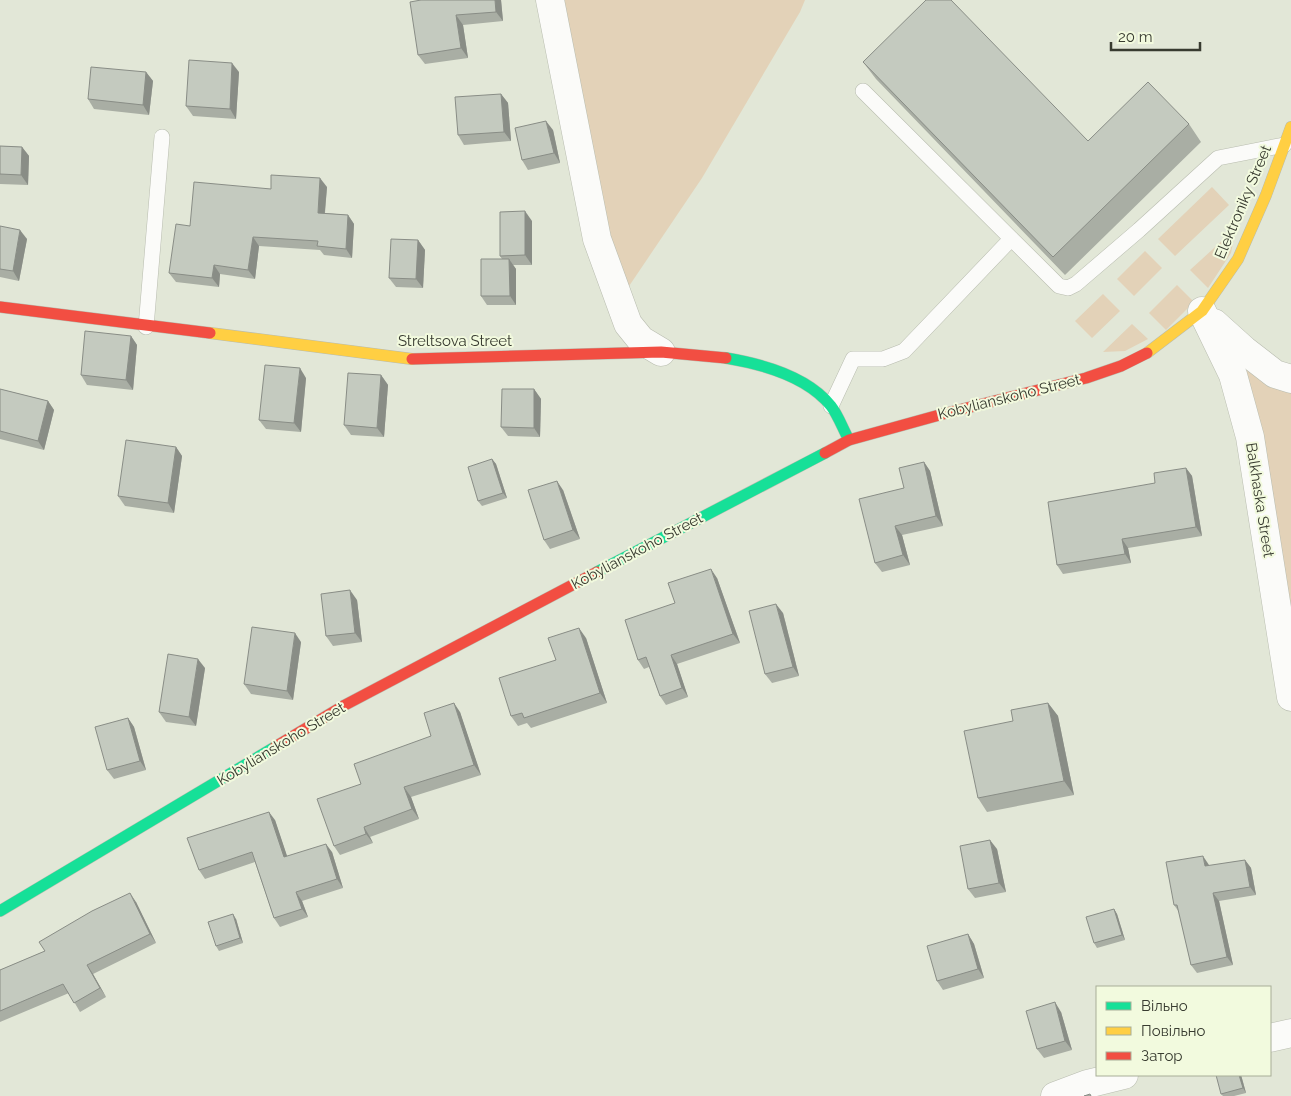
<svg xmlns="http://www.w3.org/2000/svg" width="1291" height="1096" font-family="Raleway,sans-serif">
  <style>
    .green { fill: #e3d2b8 }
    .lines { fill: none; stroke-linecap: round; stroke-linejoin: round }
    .lane-casing { stroke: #b8bcaf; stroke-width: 16 }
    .street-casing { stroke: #b8bcaf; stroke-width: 29 }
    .fast-casing { stroke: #b8bcaf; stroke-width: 12 }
    .slow-casing { stroke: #b8bcaf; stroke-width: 12 }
    .jam-casing { stroke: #b8bcaf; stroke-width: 12 }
    .lane { stroke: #fbfbf9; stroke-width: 15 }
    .street { stroke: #fbfbf9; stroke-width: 28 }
    .fast { stroke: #16e098; stroke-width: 11 }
    .slow { stroke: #ffcf43; stroke-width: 11 }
    .jam { stroke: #f24e42; stroke-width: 11 }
    .wall { fill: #a9aea4 }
    .shaded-wall { fill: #898d86 }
    .building { fill: #c4cabf; stroke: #898d86 }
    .labels { text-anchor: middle; stroke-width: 4; stroke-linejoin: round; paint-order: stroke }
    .street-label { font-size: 15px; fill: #383b30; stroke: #f2fade }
  </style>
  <rect width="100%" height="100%" fill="#e2e7d7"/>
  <!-- green -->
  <g class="green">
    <polygon points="554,0 805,0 800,12 702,178 621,298"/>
    <polygon points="1212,187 1229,205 1175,256 1158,239"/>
    <polygon points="1236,228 1231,253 1208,288 1190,270"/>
    <polygon points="1145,251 1162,268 1134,296 1117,279"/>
    <polygon points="1177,285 1194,302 1166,330 1149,313"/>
    <polygon points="1103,294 1120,311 1092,338 1075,321"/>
    <polygon points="1132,324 1148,339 1125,351 1103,352"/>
    <polygon points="1244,350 1291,379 1291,697 1233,375"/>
  </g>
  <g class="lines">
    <defs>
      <g id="lane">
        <polyline points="863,91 1059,286 1068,288 1076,284 1139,230 1218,158 1284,145"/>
        <polyline points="146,327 162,137"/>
        <polyline points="831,406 853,359 883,359 904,351 1011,239"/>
      </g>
      <g id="street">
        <polyline points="550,0 597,239 628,324 641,340 661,352"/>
        <polyline points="1202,311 1233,375 1250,437 1291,697"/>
        <polyline points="1214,323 1244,350 1275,374 1291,379"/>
        <polyline points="1270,1038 1291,1033"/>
        <polyline points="1055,1096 1087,1084 1124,1075"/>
      </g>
      <g id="fast">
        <path d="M726 358C762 364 807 376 831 406 838 415 843 429 849 440"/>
        <polyline points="597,572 825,453"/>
        <polyline points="0,911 275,747"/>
      </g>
      <g id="slow">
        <polyline points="210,333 412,359"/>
        <polyline points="1147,353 1202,311 1238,259 1266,195 1291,127"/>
      </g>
      <g id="jam">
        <polyline points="0,307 210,333"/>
        <polyline points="412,359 661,352 726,358"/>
        <polyline points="825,453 849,440 943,414 1086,378 1121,366 1147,353"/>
        <polyline points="275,747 345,705 597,572"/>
      </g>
    </defs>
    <!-- lane casing -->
    <use href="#lane" class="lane-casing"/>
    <!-- street casing -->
    <use href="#street" class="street-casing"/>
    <!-- fast casing -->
    <use href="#fast" class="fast-casing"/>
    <!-- slow casing -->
    <use href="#slow" class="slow-casing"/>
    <!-- jam casing -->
    <use href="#jam" class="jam-casing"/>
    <!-- lane -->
    <use href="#lane" class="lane"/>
    <!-- street -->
    <use href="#street" class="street"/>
    <!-- fast -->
    <use href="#fast" class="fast"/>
    <!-- slow -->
    <use href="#slow" class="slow"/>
    <!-- jam -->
    <use href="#jam" class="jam"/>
  </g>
  <!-- wall -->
  <g class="wall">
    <polygon points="421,0 501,0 503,21 463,25 468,58 425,64 418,55"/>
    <polygon points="863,62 1088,141 1189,124 1201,142 1065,275 876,79"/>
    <polygon points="146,72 153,81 149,115 94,109 88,99"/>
    <polygon points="239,72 236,119 193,116 186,106"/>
    <polygon points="501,94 508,103 511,141 464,145 458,135"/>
    <polygon points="553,130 560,163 528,170 522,160"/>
    <polygon points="0,146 22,147 29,156 28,185 0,184"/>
    <polygon points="327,187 325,213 348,215 354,224 352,258 324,255 320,250 259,246 255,279 220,274 219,287 176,282 169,273 271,189"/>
    <polygon points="532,221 532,265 513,265 516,269 516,305 487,305 481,296 502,259 500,256"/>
    <polygon points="0,226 27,239 19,281 0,277"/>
    <polygon points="418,240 425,250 423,288 396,287 389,278"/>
    <polygon points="131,336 137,345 133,390 87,385 81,375"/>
    <polygon points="381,375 388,385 384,437 351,435 344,425"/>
    <polygon points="306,378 301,432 266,429 259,420"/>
    <polygon points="0,389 48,401 54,410 44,450 0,439"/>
    <polygon points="534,389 541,399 540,437 508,436 501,427"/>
    <polygon points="176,447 182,456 174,513 125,506 118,496"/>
    <polygon points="492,459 496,464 507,498 482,506 478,501"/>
    <polygon points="924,462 930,471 943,526 902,535 910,565 882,572 875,563 904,488"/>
    <polygon points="1186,468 1192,476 1202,536 1128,548 1131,563 1063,574 1057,565 1155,483"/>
    <polygon points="563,490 580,539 550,549 544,540"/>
    <polygon points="717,578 740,643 677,664 688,697 666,705 660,696 649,667 644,669 638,660 675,603"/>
    <polygon points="357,600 362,642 333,646 326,636"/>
    <polygon points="783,613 799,676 772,683 765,674"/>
    <polygon points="586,638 607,703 531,728 527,723 518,726 511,716 556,660"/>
    <polygon points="301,642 293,700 251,694 244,684"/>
    <polygon points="205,668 196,726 166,722 159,712"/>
    <polygon points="1048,703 1058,716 1074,795 987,812 978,798 1013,721"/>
    <polygon points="460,712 481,775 411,797 419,819 370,837 373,843 340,855 334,846 361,784 431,736"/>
    <polygon points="128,718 134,727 146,770 114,779 107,770"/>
    <polygon points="275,820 287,856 332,852 343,888 302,901 308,917 280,927 274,918 255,862 205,879 199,870"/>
    <polygon points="997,849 1006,892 975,898 968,889"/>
    <polygon points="1245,860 1251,868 1256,895 1219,901 1233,965 1197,973 1191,965 1179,912 1174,905 1209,865 1209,866"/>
    <polygon points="136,902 156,943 93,974 106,997 80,1012 69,993 0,1022 0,970 45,951"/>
    <polygon points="1114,909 1117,914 1125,940 1097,948 1094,943"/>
    <polygon points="236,919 243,943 219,951 216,946"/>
    <polygon points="968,934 974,944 984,978 943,990 937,981"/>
    <polygon points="1061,1012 1072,1050 1044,1058 1037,1049"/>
    <polygon points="1241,1075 1246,1093 1234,1096 1223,1096 1221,1094"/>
  </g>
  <!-- shaded-wall -->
  <g class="shaded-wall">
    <polygon points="495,0 501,0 503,21 496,12"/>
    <polygon points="456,15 463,25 468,58 461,48"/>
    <polygon points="232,63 239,72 236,119 230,109"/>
    <polygon points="146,72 153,81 149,115 143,105"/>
    <polygon points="501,94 508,103 511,141 504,132"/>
    <polygon points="546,121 553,130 560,163 554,153"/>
    <polygon points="22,147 29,156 28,185 21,175"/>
    <polygon points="320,178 327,187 324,221 318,213"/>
    <polygon points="525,211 532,221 532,265 525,255"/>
    <polygon points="348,215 354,224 352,258 346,249"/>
    <polygon points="20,230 27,239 19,281 13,271"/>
    <polygon points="253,237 259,246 255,279 248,270"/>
    <polygon points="418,240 425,250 423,288 416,279"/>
    <polygon points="509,259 516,269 516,305 510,296"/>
    <polygon points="214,265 220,274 219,287 212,278"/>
    <polygon points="131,336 137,345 133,390 126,380"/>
    <polygon points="300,368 306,378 301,432 294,423"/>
    <polygon points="381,375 388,385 384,437 377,428"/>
    <polygon points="534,389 541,399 540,437 534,428"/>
    <polygon points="48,401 54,410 44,450 38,441"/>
    <polygon points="176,447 182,456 174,513 168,503"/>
    <polygon points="492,459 496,464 507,498 503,493"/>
    <polygon points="924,462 930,471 943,526 936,516"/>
    <polygon points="1186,468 1192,476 1202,536 1196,527"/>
    <polygon points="557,481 563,490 580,539 573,530"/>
    <polygon points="895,526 902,535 910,565 903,555"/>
    <polygon points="1122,539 1128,548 1131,563 1125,554"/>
    <polygon points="711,569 717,578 740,643 733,634"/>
    <polygon points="350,590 357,600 362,642 355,633"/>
    <polygon points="776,604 783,613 799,676 793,667"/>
    <polygon points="579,628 586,638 607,703 600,693"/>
    <polygon points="295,633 301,642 293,700 287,691"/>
    <polygon points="671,655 677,664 688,697 682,688"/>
    <polygon points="198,659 205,668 196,726 189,717"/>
    <polygon points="454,703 460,712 481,775 474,765"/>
    <polygon points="1048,703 1058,716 1074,795 1064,781"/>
    <polygon points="128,718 134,727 146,770 140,761"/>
    <polygon points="404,787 411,797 419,819 412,809"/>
    <polygon points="269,812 275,820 290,865 284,857"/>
    <polygon points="364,827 370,837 373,843 366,834"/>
    <polygon points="990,840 997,849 1006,892 999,883"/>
    <polygon points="326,844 332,852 343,888 337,879"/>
    <polygon points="1203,856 1209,865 1211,875 1205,866"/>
    <polygon points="1245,860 1251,868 1256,895 1250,887"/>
    <polygon points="296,892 302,901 308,917 302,909"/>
    <polygon points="130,893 136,902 156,943 150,934"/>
    <polygon points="1213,893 1219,901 1233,965 1227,957"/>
    <polygon points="1114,909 1117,914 1125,940 1122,935"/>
    <polygon points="233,914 236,919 243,943 240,938"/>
    <polygon points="968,934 974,944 984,978 978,969"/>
    <polygon points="87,965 93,974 106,997 100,988"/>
    <polygon points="1055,1002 1061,1012 1072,1050 1065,1041"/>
    <polygon points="1239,1075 1241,1075 1246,1093 1243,1088"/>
  </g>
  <!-- building -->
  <g class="building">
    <polygon points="421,0 495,0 496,12 456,15 461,48 418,55 410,2"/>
    <polygon points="926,0 951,0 1088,141 1148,82 1189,124 1053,257 863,62"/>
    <polygon points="189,60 232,63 230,109 186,106"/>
    <polygon points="91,67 146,72 143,105 88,99"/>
    <polygon points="501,94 504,132 458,135 455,97"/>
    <polygon points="546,121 554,153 522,160 515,128"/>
    <polygon points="0,146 22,147 21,175 0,174"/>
    <polygon points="271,175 320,178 318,213 348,215 346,249 317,246 318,241 253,237 248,270 214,265 212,278 169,273 176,224 190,226 194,182 271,189"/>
    <polygon points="525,211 525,255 500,256 500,212"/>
    <polygon points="0,226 20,230 13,271 0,269"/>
    <polygon points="391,239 418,240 416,279 389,278"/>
    <polygon points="481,259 509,259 510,296 481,296"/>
    <polygon points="85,331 131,336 126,380 81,375"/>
    <polygon points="265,365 300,368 294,423 259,420"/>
    <polygon points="348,373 381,375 377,428 344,425"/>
    <polygon points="0,389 48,401 38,441 0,431"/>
    <polygon points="502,389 534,389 534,428 501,427"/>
    <polygon points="126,440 176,447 168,503 118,496"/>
    <polygon points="492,459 503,493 478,501 468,467"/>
    <polygon points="924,462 936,516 895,526 903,555 875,563 859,499 904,488 899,468"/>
    <polygon points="1186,468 1196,527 1122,539 1125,554 1057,565 1048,502 1155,483 1154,473"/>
    <polygon points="557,481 573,530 544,540 528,490"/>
    <polygon points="711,569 733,634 671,655 682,688 660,696 646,657 638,660 625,620 675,603 668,583"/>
    <polygon points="350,590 355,633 326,636 321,594"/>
    <polygon points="776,604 793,667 765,674 749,611"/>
    <polygon points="252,627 295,633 287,691 244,684"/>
    <polygon points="579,628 600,693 524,718 522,713 511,716 499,678 556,660 548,638"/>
    <polygon points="168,654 198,659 189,717 159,712"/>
    <polygon points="454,703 474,765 404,787 412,809 364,827 366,834 334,846 317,799 361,784 354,764 431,736 424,713"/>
    <polygon points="1048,703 1064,781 978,798 964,731 1013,721 1011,710"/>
    <polygon points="128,718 140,761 107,770 95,727"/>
    <polygon points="269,812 284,857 326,844 337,879 296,892 302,909 274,918 252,852 199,870 187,838"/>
    <polygon points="990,840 999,883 968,889 960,846"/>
    <polygon points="1203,856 1205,866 1245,860 1250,887 1213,893 1227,957 1191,965 1177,905 1174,905 1166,862"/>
    <polygon points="130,893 150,934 87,965 100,988 74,1003 63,984 0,1011 0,970 45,951 39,942 92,911"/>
    <polygon points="1114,909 1122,935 1094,943 1086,917"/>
    <polygon points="233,914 240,938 216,946 208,922"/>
    <polygon points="968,934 978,969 937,981 927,946"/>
    <polygon points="1055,1002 1065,1041 1037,1049 1026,1011"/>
    <polygon points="1216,1075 1239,1075 1243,1088 1221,1094"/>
    <polygon points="1090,1094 1091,1096 1084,1096"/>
  </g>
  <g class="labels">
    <!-- street labels -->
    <g class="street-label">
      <text transform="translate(1243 202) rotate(-67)" y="5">Elektroniky Street</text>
      <text x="455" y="346">Streltsova Street</text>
      <text transform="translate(1009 397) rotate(-14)" y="5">Kobylianskoho Street</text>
      <text transform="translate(1260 500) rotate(81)" y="5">Balkhaska Street</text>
      <text transform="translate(637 551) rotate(-28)" y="5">Kobylianskoho Street</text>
      <text transform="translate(281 744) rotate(-31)" y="5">Kobylianskoho Street</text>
    </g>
  </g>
  <!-- legend -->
  <rect x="1096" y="986" width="175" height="90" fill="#f2fade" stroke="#a8ae98"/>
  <rect x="1106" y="1002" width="25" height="8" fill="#16e098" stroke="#a8ae98"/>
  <text x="1141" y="1011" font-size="15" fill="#383b30">Вільно</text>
  <rect x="1106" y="1027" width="25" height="8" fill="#ffcf43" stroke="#a8ae98"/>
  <text x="1141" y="1036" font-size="15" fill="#383b30">Повільно</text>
  <rect x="1106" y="1052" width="25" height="8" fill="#f24e42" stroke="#a8ae98"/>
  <text x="1141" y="1061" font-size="15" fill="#383b30">Затор</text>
  <!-- scale -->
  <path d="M1111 42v8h89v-8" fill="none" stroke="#383b30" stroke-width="2.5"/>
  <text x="1118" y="42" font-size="15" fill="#383b30" stroke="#f2fade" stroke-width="4" paint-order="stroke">20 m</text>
</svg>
